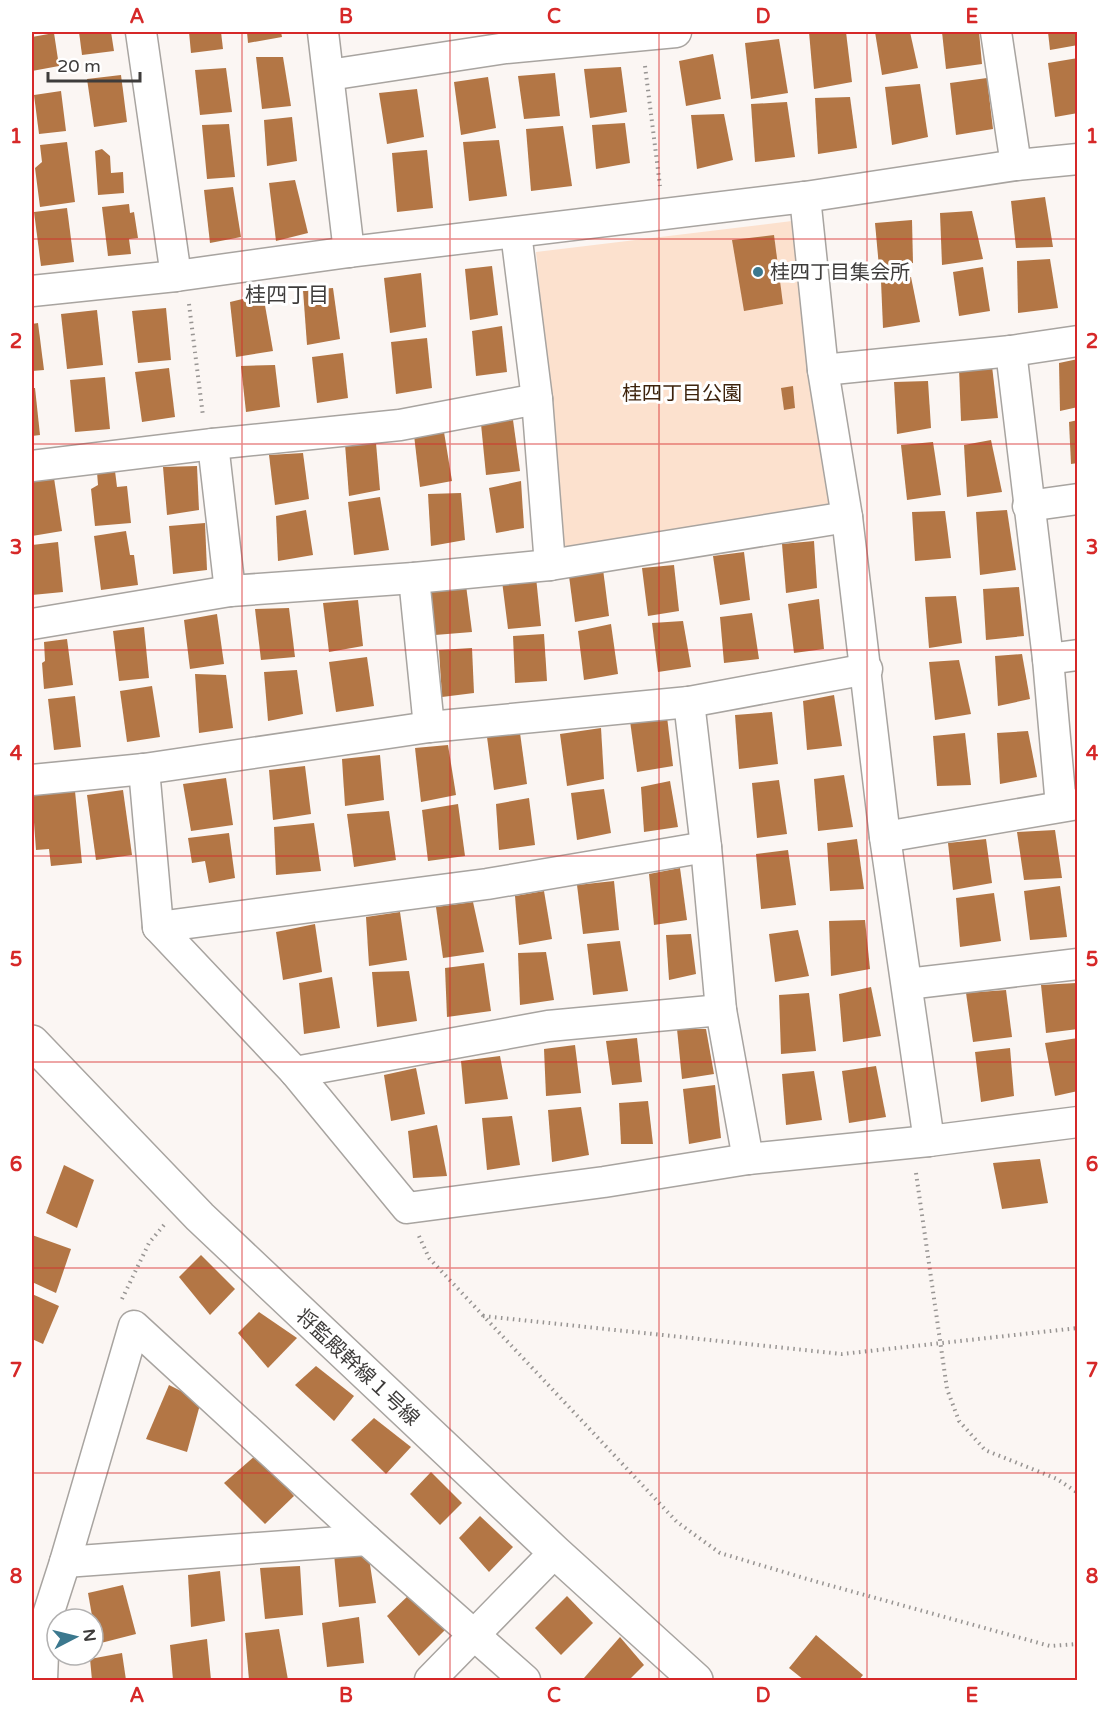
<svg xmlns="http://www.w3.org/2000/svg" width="1109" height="1712" font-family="'Varela Round','Noto Sans JP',sans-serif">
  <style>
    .green { fill: #fce1ce }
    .building { fill: #b37645 }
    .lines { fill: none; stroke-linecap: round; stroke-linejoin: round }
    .street-casing { stroke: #a8a4a0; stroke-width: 33 }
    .secondary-casing { stroke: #a8a4a0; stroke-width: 36 }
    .path { stroke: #989593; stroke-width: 4; stroke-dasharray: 1.5 4.5; stroke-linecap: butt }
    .street { stroke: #fff; stroke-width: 30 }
    .secondary { stroke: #fff; stroke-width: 33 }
    .grid { fill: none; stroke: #d62828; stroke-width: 1.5; stroke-opacity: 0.55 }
    .poi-dot { fill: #3b788e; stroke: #fff; stroke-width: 2 }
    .labels { text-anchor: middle; stroke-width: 6; stroke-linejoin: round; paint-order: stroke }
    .poi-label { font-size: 20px; fill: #3e3c3b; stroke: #fff; text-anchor: start }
    .park-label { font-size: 20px; fill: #3d230d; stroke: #fff }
    .street-label { font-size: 20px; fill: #3e3c3b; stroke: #fff }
    .neighbourhood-label { font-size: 21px; fill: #3e3c3b; stroke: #fff }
    .neatline { fill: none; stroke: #d62828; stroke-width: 2 }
    .grid-label { font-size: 20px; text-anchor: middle; font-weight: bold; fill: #d62828 }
  </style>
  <rect width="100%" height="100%" fill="#fbf6f3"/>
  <!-- green -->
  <polygon class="green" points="792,221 831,505 564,547 536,252"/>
  <!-- building -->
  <g class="building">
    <polygon points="79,32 111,32 114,51 82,55"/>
    <polygon points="189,32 221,32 223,49 191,53"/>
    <polygon points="247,32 281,32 282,37 248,43"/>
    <polygon points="809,32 846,32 852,82 814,89"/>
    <polygon points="875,32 910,32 918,68 882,75"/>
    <polygon points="942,32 979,32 982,64 946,69"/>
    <polygon points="1048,32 1078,32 1078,45 1050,50"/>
    <polygon points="54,33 59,66 32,71 32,37"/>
    <polygon points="779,39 788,93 751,99 745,43"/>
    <polygon points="713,54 721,99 686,106 679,61"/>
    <polygon points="256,57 283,57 291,106 262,109"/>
    <polygon points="1078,58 1078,113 1055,117 1048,63"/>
    <polygon points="621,67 627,112 590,118 584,69"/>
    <polygon points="226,68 232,112 200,115 195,70"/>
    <polygon points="555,73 560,116 524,119 518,76"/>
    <polygon points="121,75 127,122 94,127 87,79"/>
    <polygon points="488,77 496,128 461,135 454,82"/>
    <polygon points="987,78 993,129 956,135 950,83"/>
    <polygon points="920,84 928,137 892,145 885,87"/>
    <polygon points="417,89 424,137 387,144 379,93"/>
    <polygon points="61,91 66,131 39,134 34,95"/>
    <polygon points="850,97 857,148 818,154 815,98"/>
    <polygon points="787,102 795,157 755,162 751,104"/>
    <polygon points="724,114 733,160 697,169 691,115"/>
    <polygon points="292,117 297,161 267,166 264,120"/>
    <polygon points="625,123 630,163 596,169 592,125"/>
    <polygon points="229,124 235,177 207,179 202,125"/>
    <polygon points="563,126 572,186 531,191 526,129"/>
    <polygon points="499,140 507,196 469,201 463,142"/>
    <polygon points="67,142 75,202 40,207 35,168 42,162 40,145"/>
    <polygon points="102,149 110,156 111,173 123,172 124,193 98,195 95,151"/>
    <polygon points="427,150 433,208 397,212 392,153"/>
    <polygon points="295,180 308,233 276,241 269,183"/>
    <polygon points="233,187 241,237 210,243 204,190"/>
    <polygon points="1045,197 1053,247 1016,248 1011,201"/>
    <polygon points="129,204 130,213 134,212 138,238 129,239 131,254 108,256 102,207"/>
    <polygon points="67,208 74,262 41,266 34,212"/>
    <polygon points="972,211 983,259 942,265 940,213"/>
    <polygon points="912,220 913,263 879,267 875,223"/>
    <polygon points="774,235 783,304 744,311 732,240"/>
    <polygon points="1050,259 1058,308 1018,313 1017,261"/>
    <polygon points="492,266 498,315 470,320 465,269"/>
    <polygon points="983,267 990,311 959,316 953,272"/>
    <polygon points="421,273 426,327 390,333 384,278"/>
    <polygon points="911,277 920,322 883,328 881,281"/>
    <polygon points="333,288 340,339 307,345 303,290"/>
    <polygon points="263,294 273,351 236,357 230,302"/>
    <polygon points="166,308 171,360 138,363 132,311"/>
    <polygon points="97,310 103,365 67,369 61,314"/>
    <polygon points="38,323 44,370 32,371 32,324"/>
    <polygon points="502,326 507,372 476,376 472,331"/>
    <polygon points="427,338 432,388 396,394 391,342"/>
    <polygon points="343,353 348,398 317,403 312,357"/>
    <polygon points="1078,359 1078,407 1060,411 1059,363"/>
    <polygon points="275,365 280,407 246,412 241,366"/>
    <polygon points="992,366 998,418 961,421 959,369"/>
    <polygon points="169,368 175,417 142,422 135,372"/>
    <polygon points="105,377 110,429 75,432 70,380"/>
    <polygon points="928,381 931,428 897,434 894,382"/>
    <polygon points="793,386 795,408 784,410 781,388"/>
    <polygon points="32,388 35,388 40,435 32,436"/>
    <polygon points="513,420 520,471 486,475 481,424"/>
    <polygon points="1078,420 1078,463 1071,464 1069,422"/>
    <polygon points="444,432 452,481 420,487 414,435"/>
    <polygon points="991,440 1002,492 967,497 964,445"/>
    <polygon points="933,442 941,495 907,500 901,445"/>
    <polygon points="376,443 380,490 349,496 345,444"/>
    <polygon points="303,453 309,499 275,505 269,455"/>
    <polygon points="197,466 199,510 167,515 163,467"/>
    <polygon points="115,471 117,487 127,486 131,523 95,526 91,489 98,485 97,472"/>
    <polygon points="54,478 62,531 32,536 32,482"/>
    <polygon points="521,481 524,528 496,533 489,488"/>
    <polygon points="461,493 465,540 431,546 428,494"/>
    <polygon points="380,497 389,550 354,555 348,502"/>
    <polygon points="306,510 313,555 278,561 276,516"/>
    <polygon points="1007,510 1016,570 980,575 976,512"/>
    <polygon points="945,511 951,558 915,561 912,512"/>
    <polygon points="205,523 207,570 173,574 169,526"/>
    <polygon points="126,531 130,555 134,555 138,585 101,590 94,536"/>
    <polygon points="814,541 817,588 786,593 782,544"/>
    <polygon points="58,542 63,592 32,595 32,545"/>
    <polygon points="744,552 750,600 720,605 713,556"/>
    <polygon points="674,565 679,611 648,616 642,568"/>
    <polygon points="603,569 609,616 575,622 569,576"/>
    <polygon points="536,577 541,626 508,629 502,581"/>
    <polygon points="466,585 472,632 435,635 431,591"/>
    <polygon points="1019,587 1024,636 986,640 983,589"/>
    <polygon points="956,596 962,643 929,648 925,597"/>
    <polygon points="819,599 824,649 794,653 788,604"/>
    <polygon points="358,600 363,646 329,652 323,603"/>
    <polygon points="289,608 295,657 261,660 255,609"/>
    <polygon points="752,613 759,659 724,663 720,617"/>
    <polygon points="217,614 224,664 190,669 184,620"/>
    <polygon points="683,621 691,667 658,672 652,623"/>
    <polygon points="611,624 618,674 584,680 578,631"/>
    <polygon points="144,627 149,678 119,681 113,631"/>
    <polygon points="544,634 547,681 515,683 513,636"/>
    <polygon points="67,639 73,685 44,689 42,663 45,661 44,642"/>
    <polygon points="472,648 474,693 442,697 439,650"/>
    <polygon points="1022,654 1030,699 998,706 995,656"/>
    <polygon points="367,657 374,706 336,712 329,662"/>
    <polygon points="959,660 971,714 935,720 929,662"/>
    <polygon points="297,670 303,714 268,721 264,672"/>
    <polygon points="195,674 226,675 233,728 199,733"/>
    <polygon points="152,686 160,737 127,742 120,691"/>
    <polygon points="834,695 842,746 807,750 803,701"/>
    <polygon points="75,696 81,747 54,750 48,699"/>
    <polygon points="772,712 778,764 739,769 735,715"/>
    <polygon points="667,717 673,766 637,772 630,721"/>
    <polygon points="601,728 604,779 567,786 560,734"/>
    <polygon points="1028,731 1037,777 1000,784 997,733"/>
    <polygon points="520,733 527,784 494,790 487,737"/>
    <polygon points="965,733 971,785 937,786 933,736"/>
    <polygon points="448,745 456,795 421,802 415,748"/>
    <polygon points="380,755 384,800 345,806 342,759"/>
    <polygon points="305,766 311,814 273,820 269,770"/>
    <polygon points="844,775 853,827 818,831 814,779"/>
    <polygon points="226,778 233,825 191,831 183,784"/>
    <polygon points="779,780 787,834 757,838 752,783"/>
    <polygon points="670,781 678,827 644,832 641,787"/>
    <polygon points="604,789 611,833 577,840 571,793"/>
    <polygon points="123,790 132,855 96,860 87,795"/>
    <polygon points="75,791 82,863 51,866 49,849 36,850 32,795"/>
    <polygon points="529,798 535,845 499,850 496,804"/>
    <polygon points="458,804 465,856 428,861 422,810"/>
    <polygon points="389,811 396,860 354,867 347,814"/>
    <polygon points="314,823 321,871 276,875 274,827"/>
    <polygon points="1055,830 1062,878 1024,880 1017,832"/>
    <polygon points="229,833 235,878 209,883 205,861 192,863 188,838"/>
    <polygon points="857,839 864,889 830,891 827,843"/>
    <polygon points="986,839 992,883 953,890 948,843"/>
    <polygon points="788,850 796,905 761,909 756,854"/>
    <polygon points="680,868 687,920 654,925 649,874"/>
    <polygon points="614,881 619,930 583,934 577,885"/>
    <polygon points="1060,886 1067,937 1030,940 1024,891"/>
    <polygon points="544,891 552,939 519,945 515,896"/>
    <polygon points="994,893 1001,941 960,947 956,898"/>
    <polygon points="473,902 484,952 443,958 436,907"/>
    <polygon points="400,912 407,960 369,966 366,917"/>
    <polygon points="865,920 870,969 831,976 829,921"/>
    <polygon points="315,924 322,972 283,980 276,932"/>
    <polygon points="798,930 809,976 775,982 769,934"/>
    <polygon points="691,934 696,974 669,980 666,935"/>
    <polygon points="620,941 628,991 593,995 587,944"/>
    <polygon points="546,952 554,1000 520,1005 518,953"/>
    <polygon points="484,963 491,1011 447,1017 445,968"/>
    <polygon points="409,971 417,1021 377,1027 372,972"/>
    <polygon points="332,977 340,1028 304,1034 299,983"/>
    <polygon points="1076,983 1078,991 1078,1029 1046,1033 1041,985"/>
    <polygon points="871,987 881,1036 843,1042 839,994"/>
    <polygon points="1006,990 1012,1037 973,1042 966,993"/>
    <polygon points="809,993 816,1051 781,1054 779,995"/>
    <polygon points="677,1029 706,1029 714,1074 682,1079"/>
    <polygon points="637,1038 642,1082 612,1085 606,1041"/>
    <polygon points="1078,1038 1078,1091 1055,1096 1045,1043"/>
    <polygon points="575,1045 581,1093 546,1096 544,1049"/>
    <polygon points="1010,1048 1014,1096 981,1102 975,1052"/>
    <polygon points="500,1056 508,1099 465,1104 461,1061"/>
    <polygon points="876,1066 886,1117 849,1123 842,1071"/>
    <polygon points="416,1068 425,1114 391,1121 384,1075"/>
    <polygon points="814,1071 822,1120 786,1125 782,1074"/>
    <polygon points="715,1085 721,1138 689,1144 683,1089"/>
    <polygon points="648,1101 653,1144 621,1144 619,1103"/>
    <polygon points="581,1107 589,1155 552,1162 548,1110"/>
    <polygon points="512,1116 520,1165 487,1170 482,1118"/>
    <polygon points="437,1125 447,1176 413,1178 408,1131"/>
    <polygon points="1040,1159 1048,1203 1002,1209 993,1163"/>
    <polygon points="64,1165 94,1180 77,1228 46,1213"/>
    <polygon points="32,1235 71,1249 56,1293 32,1282"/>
    <polygon points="201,1255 235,1289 210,1315 179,1277"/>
    <polygon points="32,1294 59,1306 43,1344 32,1339"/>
    <polygon points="259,1312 297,1338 268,1368 238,1333"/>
    <polygon points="316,1366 354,1396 334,1421 295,1385"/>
    <polygon points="169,1385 201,1401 187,1452 146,1439"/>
    <polygon points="374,1418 411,1447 386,1474 351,1440"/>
    <polygon points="257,1454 294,1496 265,1524 224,1483"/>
    <polygon points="431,1472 462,1503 440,1525 410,1494"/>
    <polygon points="480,1516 513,1547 489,1572 459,1538"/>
    <polygon points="368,1552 376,1603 339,1607 334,1554"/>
    <polygon points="300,1566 303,1615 265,1619 260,1568"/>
    <polygon points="220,1571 225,1621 191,1627 188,1575"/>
    <polygon points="123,1585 136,1634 97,1644 88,1593"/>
    <polygon points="411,1593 446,1629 419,1656 387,1616"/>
    <polygon points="567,1596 593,1623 561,1655 535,1628"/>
    <polygon points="359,1617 364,1663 327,1667 322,1623"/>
    <polygon points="279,1629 288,1680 249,1680 245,1633"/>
    <polygon points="816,1635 863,1675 859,1680 804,1680 789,1668"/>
    <polygon points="620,1637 644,1665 629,1680 586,1680 584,1678"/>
    <polygon points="207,1639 211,1680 173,1680 170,1645"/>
    <polygon points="122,1653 126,1680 92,1680 90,1659"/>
  </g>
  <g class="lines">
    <defs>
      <g id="street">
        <polyline points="141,32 176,276"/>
        <polyline points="323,32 349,252"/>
        <polyline points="996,32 1016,165"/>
        <polyline points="329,75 506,48 676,32"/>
        <polyline points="805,197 823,370 847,517 885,837 929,1141"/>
        <polyline points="516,233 537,399 550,565"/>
        <polyline points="32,291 176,276 349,252 805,197 1016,165 1078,159"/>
        <polyline points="1011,351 1048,659 1061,806"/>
        <polyline points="823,370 1011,351 1078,341"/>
        <polyline points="213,444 230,591"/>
        <polyline points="32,466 213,444 400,425 537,399"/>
        <polyline points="1028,506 1078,499"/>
        <polyline points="414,578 429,727"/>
        <polyline points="32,624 230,591 414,578 550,565 847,517"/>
        <polyline points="1048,659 1078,655"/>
        <polyline points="689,702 706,847 721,1010 748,1159"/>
        <polyline points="144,769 158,927 295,1072 407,1208 604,1182 748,1159 929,1141 1078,1122"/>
        <polyline points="32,780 144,769 429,727 689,702 867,669"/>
        <polyline points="885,837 1078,804"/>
        <polyline points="158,927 487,884 706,847"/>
        <polyline points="907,984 1078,964"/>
        <polyline points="295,1072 548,1026 721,1010"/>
        <polyline points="65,1562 367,1540"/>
        <polyline points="42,1680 44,1627 65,1562 134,1326 367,1540 525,1680"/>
        <polyline points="430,1680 555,1552"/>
      </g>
      <polyline id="secondary" points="32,1042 200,1217 555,1552 696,1680"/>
    </defs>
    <!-- street casing -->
    <use href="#street" class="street-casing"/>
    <!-- secondary casing -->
    <use href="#secondary" class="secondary-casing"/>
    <!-- path -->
    <g class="path">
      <polyline points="645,66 660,186"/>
      <polyline points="189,304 203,416"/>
      <polyline points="916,1173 947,1389 959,1421 985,1450 1057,1479 1078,1493"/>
      <polyline points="419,1236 429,1258 677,1522 720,1553 814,1581 1050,1646 1078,1644"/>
      <polyline points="122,1299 149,1243 164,1225"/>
      <polyline points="483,1316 842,1354 1078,1328"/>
    </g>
    <!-- street -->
    <use href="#street" class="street"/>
    <!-- secondary -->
    <use href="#secondary" class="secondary"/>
  </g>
  <!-- grid -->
  <path class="grid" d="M242 32V1680M450 32V1680M659 32V1680M867 32V1680M32 239H1078M32 444H1078M32 650H1078M32 856H1078M32 1062H1078M32 1268H1078M32 1473H1078"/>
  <!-- markers -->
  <circle class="poi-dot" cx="758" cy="272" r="6"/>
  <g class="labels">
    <!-- poi labels -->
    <g class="poi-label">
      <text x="770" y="279">桂四丁目集会所</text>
    </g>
    <!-- park labels -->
    <g class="park-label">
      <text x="682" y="400">桂四丁目公園</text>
    </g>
    <!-- street labels -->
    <g class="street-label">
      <text transform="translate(358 1367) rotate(43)" y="7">将監殿幹線１号線</text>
    </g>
    <!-- neighbourhood labels -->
    <g class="neighbourhood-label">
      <text x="287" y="302">桂四丁目</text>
    </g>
  </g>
  <!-- border -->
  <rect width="1109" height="1712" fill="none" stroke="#ffffff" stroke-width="66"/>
  <!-- north arrow -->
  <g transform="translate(75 1637) rotate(83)"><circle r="28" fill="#ffffff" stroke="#b2b1b1" stroke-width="1.5"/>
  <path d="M0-4.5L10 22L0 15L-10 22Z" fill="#3b788e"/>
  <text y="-9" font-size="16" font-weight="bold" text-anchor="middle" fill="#3e3c3b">N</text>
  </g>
  <!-- scale -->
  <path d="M48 72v9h92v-9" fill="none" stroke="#3e3c3b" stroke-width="3"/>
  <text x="57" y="72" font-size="18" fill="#3e3c3b" stroke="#ffffff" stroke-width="4.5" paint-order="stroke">20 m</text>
  <rect x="33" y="33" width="1043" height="1646" class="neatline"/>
  <g class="grid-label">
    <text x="137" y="23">A</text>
    <text x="346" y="23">B</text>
    <text x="554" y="23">C</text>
    <text x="763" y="23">D</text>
    <text x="972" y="23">E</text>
    <text x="16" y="143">1</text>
    <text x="1092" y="143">1</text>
    <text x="16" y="348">2</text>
    <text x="1092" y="348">2</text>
    <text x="16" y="554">3</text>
    <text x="1092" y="554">3</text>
    <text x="16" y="760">4</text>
    <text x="1092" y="760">4</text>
    <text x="16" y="966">5</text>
    <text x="1092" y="966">5</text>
    <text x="16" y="1171">6</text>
    <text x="1092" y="1171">6</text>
    <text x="16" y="1377">7</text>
    <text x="1092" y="1377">7</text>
    <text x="16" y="1583">8</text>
    <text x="1092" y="1583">8</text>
    <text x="137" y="1702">A</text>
    <text x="346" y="1702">B</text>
    <text x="554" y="1702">C</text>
    <text x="763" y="1702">D</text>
    <text x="972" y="1702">E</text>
  </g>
</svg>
